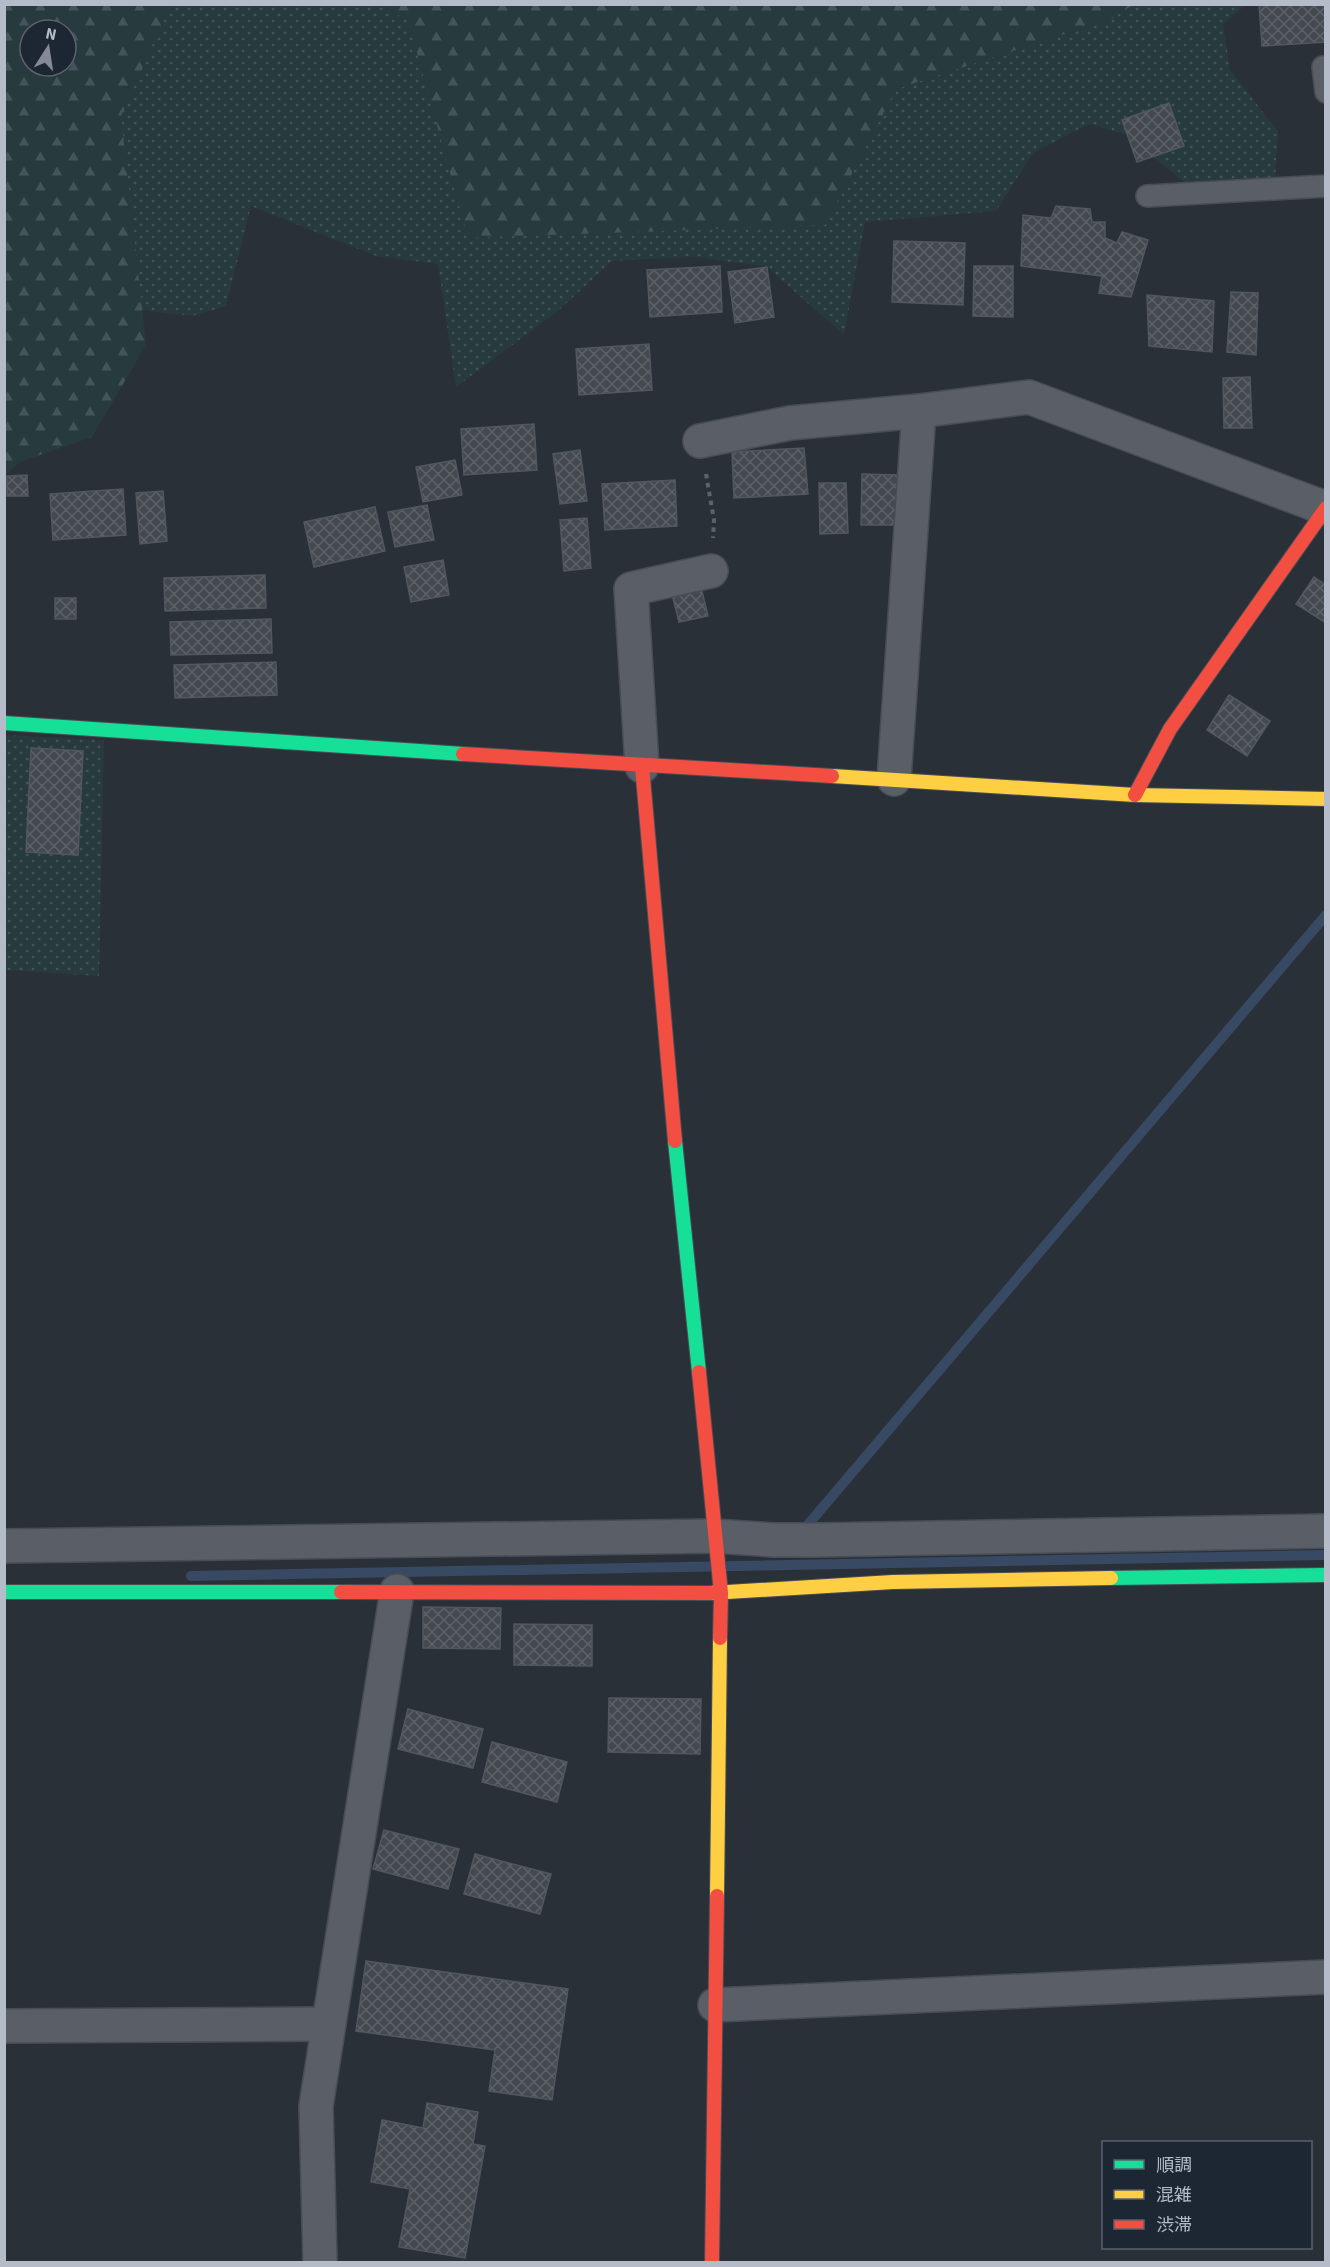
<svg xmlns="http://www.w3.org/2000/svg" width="1330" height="2267" font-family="'Source Sans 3','Noto Sans JP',sans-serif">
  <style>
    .grass { fill: url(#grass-dots) }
    .forest { fill: url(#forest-firs); fill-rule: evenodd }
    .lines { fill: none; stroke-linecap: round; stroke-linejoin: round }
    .stream { stroke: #384963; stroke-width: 10 }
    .building { fill: url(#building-cross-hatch); stroke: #52575f; stroke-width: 1.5 }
    .lane-casing { stroke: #484c53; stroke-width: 24 }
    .street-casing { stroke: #484c53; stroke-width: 36 }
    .fast-casing { stroke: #484c53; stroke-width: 16 }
    .slow-casing { stroke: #484c53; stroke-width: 16 }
    .jam-casing { stroke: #484c53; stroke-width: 16 }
    .path { stroke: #5d636a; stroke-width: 4; stroke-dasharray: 4.5 4.5; stroke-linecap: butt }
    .lane { stroke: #5a5e66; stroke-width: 21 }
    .street { stroke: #5a5e66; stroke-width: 33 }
    .fast { stroke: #16e098; stroke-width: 14 }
    .slow { stroke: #ffcf43; stroke-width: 14 }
    .jam { stroke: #f24e42; stroke-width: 14 }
  </style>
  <defs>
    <pattern id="grass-dots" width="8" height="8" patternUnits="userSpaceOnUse" patternTransform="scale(1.5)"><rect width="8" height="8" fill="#273a3e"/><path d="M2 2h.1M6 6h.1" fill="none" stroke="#445559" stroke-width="1.8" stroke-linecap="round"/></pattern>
    <pattern id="forest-firs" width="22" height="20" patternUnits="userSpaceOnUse" patternTransform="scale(1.5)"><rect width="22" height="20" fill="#273a3e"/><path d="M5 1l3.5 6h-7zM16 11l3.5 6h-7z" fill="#445559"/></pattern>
    <pattern id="building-cross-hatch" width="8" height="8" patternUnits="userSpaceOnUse" patternTransform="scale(1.5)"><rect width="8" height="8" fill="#444950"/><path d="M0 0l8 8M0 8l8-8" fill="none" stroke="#5d6168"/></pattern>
  </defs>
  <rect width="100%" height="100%" fill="#2a3038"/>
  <!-- grass -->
  <g class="grass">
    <polygon points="1247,4 1223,24 1230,70 1278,131 1275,180 1186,184 1128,135 1089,124 1033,153 996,211 865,222 844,335 767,267 695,257 612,261 558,311 456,387 438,264 376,256 251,206 226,306 192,316 142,310 120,115 170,5 379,5 408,20 469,238 896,89 1110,19 1133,5"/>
    <polygon points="4,735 104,740 99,976 5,970"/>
  </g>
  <!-- forest -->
  <g class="forest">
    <path d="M5 4 170 5 121 116 146 345 92 437 20 462 5 475ZM30 30H66V66H30Z"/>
    <polygon points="379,5 1133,5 1111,19 896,89 825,225 468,238 408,20"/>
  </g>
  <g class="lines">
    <!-- stream -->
    <g class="stream">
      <polyline points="800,1534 1326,915"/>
      <polyline points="191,1576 1326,1555"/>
    </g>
  </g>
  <!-- building -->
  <g class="building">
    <polygon points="1259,4 1326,4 1326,42 1262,46"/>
    <polygon points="1169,103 1184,146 1137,162 1122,120"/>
    <polygon points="1056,206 1090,209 1092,222 1105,222 1105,238 1117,243 1122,232 1148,240 1131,297 1099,293 1102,276 1021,266 1023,215 1051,218"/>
    <polygon points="894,241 965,243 963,305 892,302"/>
    <polygon points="720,266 722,312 650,317 647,270"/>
    <polygon points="974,266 1013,266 1013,317 973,316"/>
    <polygon points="767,267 774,317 735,323 728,272"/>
    <polygon points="1231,292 1258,293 1256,355 1227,352"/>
    <polygon points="1147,295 1214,301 1212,352 1149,346"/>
    <polygon points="649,344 652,390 579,395 576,349"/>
    <polygon points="1250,377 1252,428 1224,428 1223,378"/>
    <polygon points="534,424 537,470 464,475 461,429"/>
    <polygon points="804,448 808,494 734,498 732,452"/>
    <polygon points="580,450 587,501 560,504 553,454"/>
    <polygon points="455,460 462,495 423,502 416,467"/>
    <polygon points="862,474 901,475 900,525 861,525"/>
    <polygon points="27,475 28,496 7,496 7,476"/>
    <polygon points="675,480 677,526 605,530 602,484"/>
    <polygon points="819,483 846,483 848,533 820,534"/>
    <polygon points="123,489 126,535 53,540 50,494"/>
    <polygon points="163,491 167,541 140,544 136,493"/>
    <polygon points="427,505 434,540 395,547 388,512"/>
    <polygon points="375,507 385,551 314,567 304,522"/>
    <polygon points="587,518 591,568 564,571 560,520"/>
    <polygon points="443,560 449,595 411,602 404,567"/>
    <polygon points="265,575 266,608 165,611 164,578"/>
    <polygon points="1314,577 1326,585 1326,623 1296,604"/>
    <polygon points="701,587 708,616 679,622 672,594"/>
    <rect x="55" y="598" width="21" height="21"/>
    <polygon points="271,619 272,653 171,655 170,622"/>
    <polygon points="276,662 277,695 175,698 174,665"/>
    <polygon points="1229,695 1270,721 1247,756 1207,730"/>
    <polygon points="31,748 83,751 78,855 26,852"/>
    <polygon points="423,1607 501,1608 500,1649 423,1648"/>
    <polygon points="514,1624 592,1625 592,1666 514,1665"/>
    <polygon points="609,1698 701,1699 700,1754 608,1752"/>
    <polygon points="408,1709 483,1729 473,1768 398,1749"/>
    <polygon points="492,1742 567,1762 557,1802 482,1782"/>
    <polygon points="384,1830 459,1849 448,1889 373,1869"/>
    <polygon points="475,1854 551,1874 540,1914 464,1894"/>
    <polygon points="366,1961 568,1989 552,2100 489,2091 495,2050 356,2031"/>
    <polygon points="427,2103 478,2112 473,2144 485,2146 465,2258 399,2247 410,2189 371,2182 382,2120 423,2128"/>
  </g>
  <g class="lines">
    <defs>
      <g id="lane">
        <polyline points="1323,67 1326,92"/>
        <polyline points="1147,196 1326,186"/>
      </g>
      <g id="street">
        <polyline points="700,441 790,423 919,411"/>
        <polyline points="642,766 631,589 711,571"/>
        <polyline points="894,779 919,411 1029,397 1325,508"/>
        <polyline points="4,1546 714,1536 774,1540 818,1540 1326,1531"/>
        <polyline points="715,2005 1326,1977"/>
        <polyline points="4,2026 328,2024"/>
        <polyline points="320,2262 316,2106 397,1591"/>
      </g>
      <g id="fast">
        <polyline points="4,723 463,754"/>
        <polyline points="675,1141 699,1372"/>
        <polyline points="1111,1578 1326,1575"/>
        <polyline points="4,1592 341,1592"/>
      </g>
      <g id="slow">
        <polyline points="832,776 1135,795 1326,799"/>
        <polyline points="711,1593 893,1582 1111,1578"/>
        <polyline points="717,1896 720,1638"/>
      </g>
      <g id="jam">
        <polyline points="463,754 832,776"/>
        <polyline points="642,766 675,1141"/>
        <polyline points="1135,795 1170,729 1326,508"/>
        <polyline points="699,1372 721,1593 720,1638"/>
        <polyline points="341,1592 711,1593"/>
        <polyline points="712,2262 717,1896"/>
      </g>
    </defs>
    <!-- lane casing -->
    <use href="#lane" class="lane-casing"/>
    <!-- street casing -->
    <use href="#street" class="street-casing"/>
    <!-- fast casing -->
    <use href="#fast" class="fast-casing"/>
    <!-- slow casing -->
    <use href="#slow" class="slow-casing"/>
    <!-- jam casing -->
    <use href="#jam" class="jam-casing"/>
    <!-- path -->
    <polyline class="path" points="706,474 714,520 713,538"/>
    <!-- lane -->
    <use href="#lane" class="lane"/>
    <!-- street -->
    <use href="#street" class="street"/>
    <!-- fast -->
    <use href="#fast" class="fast"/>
    <!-- slow -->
    <use href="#slow" class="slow"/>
    <!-- jam -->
    <use href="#jam" class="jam"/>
  </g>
  <!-- border -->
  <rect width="1330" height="2267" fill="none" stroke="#b4bcc9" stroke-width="12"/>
  <!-- legend -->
  <rect x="1102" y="2141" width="210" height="108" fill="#1d2633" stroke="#59626f" stroke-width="1.5"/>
  <rect x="1114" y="2160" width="30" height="9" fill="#16e098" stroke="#59626f" stroke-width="1.5"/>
  <text x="1156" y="2171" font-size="18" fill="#b4bcc9">順調</text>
  <rect x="1114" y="2190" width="30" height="9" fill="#ffcf43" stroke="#59626f" stroke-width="1.5"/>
  <text x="1156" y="2201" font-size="18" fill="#b4bcc9">混雑</text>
  <rect x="1114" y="2220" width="30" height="9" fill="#f24e42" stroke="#59626f" stroke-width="1.5"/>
  <text x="1156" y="2231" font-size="18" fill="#b4bcc9">渋滞</text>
  <!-- north arrow -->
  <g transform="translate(48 48) rotate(12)"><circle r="28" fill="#1d2633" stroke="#59626f" stroke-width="1.5"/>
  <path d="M0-4.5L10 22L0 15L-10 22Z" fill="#848b96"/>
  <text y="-9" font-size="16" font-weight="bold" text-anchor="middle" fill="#b4bcc9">N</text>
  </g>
</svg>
